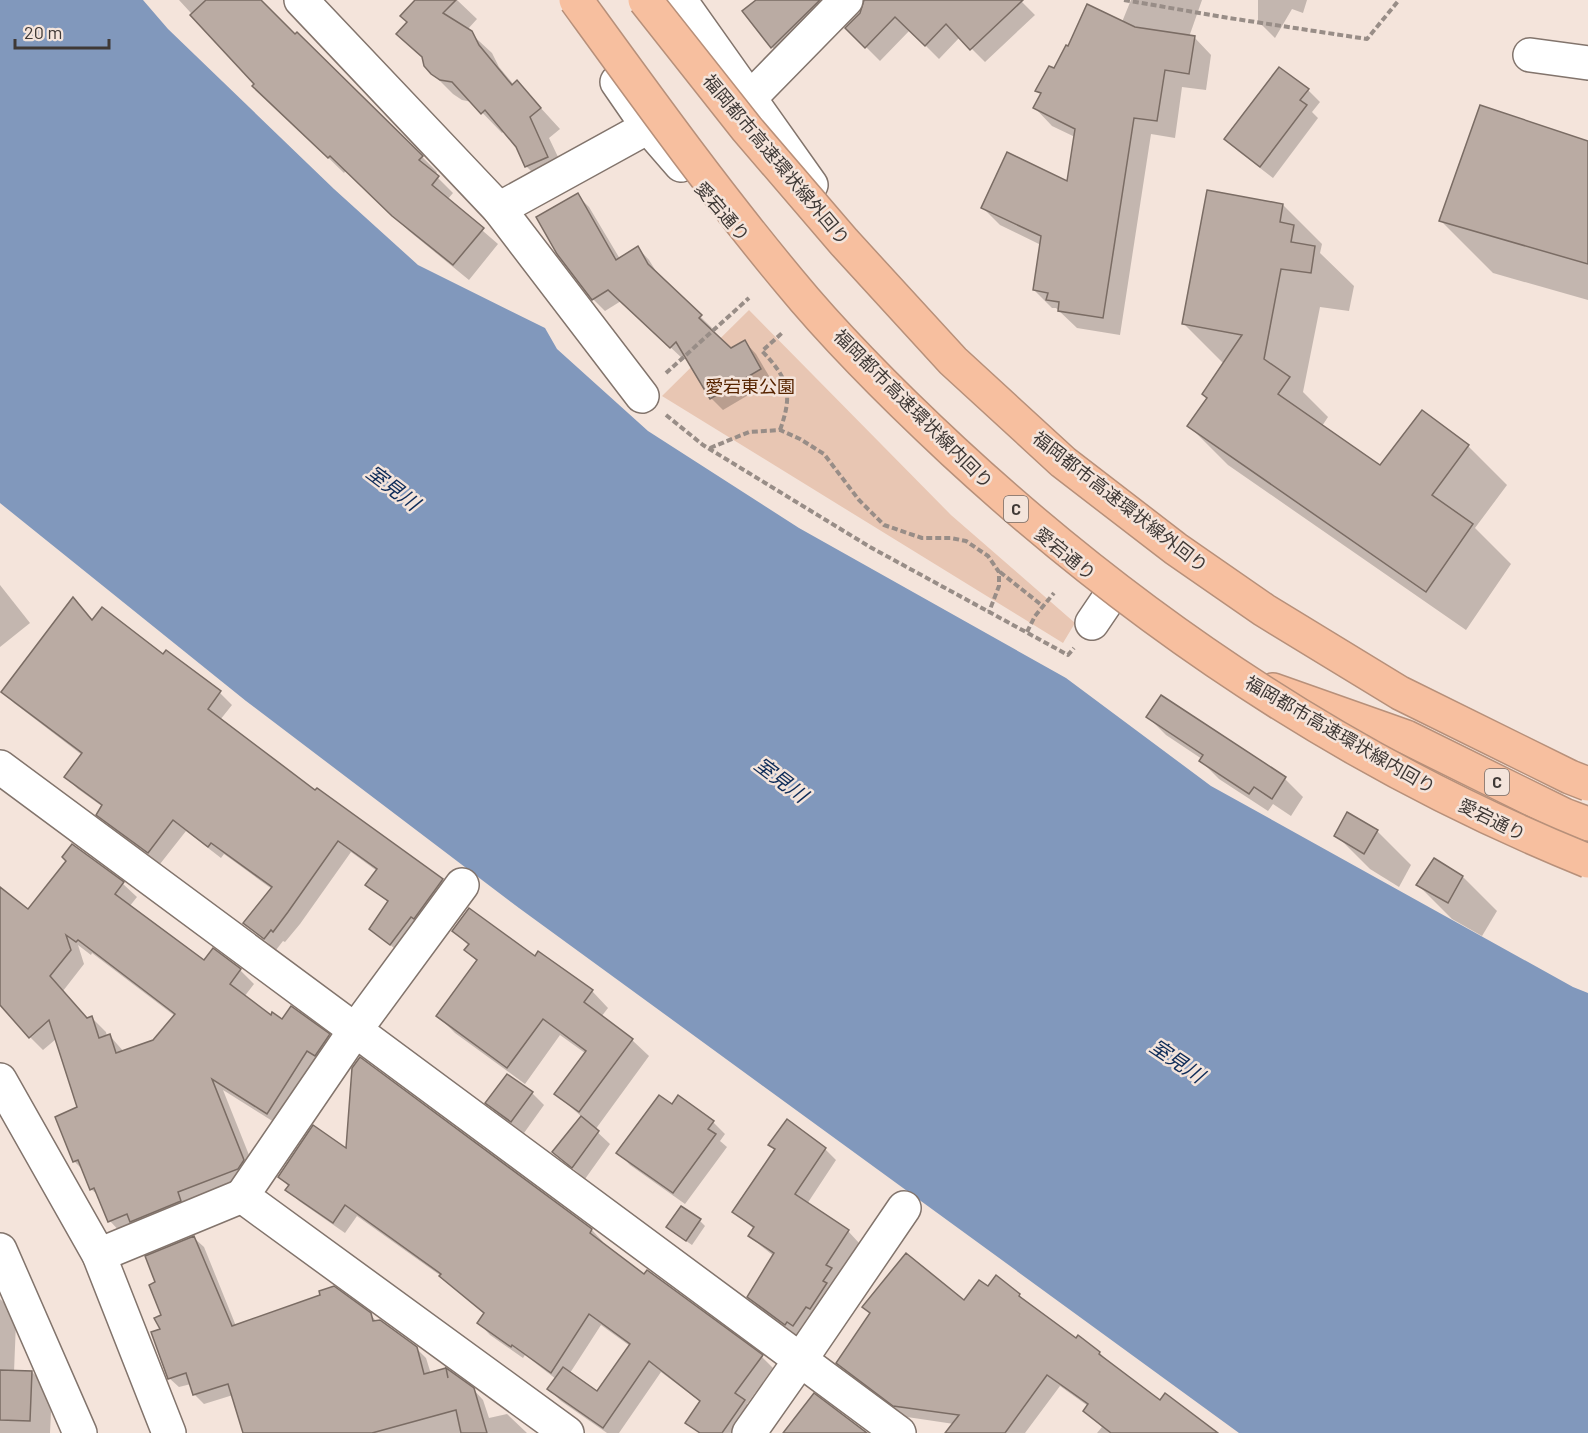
<svg xmlns="http://www.w3.org/2000/svg" width="1588" height="1433" font-family="Barlow,'Noto Sans JP',sans-serif">
  <style>
    .green { fill: #e8c6b3 }
    .water { fill: #8198bc }
    .shadow { fill: #0003; fill-rule: evenodd }
    .building { fill: #baaba3; stroke: #7a6c64; stroke-width: 1.5; fill-rule: evenodd }
    .lines { fill: none; stroke-linecap: round; stroke-linejoin: round }
    .street-casing { stroke: #82746c; stroke-width: 36 }
    .secondary-casing { stroke: #82746c; stroke-width: 36 }
    .highway-casing { stroke: #b7907a; stroke-width: 36 }
    .path { stroke: #988d87; stroke-width: 4; stroke-dasharray: 6 3; stroke-linecap: butt }
    .street { stroke: #fff; stroke-width: 33 }
    .secondary { stroke: #fff; stroke-width: 33 }
    .highway { stroke: #f7bf9f; stroke-width: 33 }
    .highway-bridge-casing { stroke: #b7907a; stroke-width: 36; stroke-linecap: butt }
    .highway-bridge { stroke: #f7bf9f; stroke-width: 33 }
    .labels { text-anchor: middle; stroke-width: 5; stroke-linejoin: round; paint-order: stroke }
    .shield { fill: #f4e4db; stroke: #756c68; stroke-width: 1.5 }
    .shield-label { font-size: 16px; font-weight: bold; fill: #3f3936 }
    .street-label { font-size: 18px; fill: #3f3936; stroke: #f4e4db }
    .park-label { font-size: 18px; fill: #572400; stroke: #f4e4db }
    .water-label { font-size: 20px; font-style: italic; fill: #0d2b58; stroke: #f4e4db }
  </style>
  <rect width="100%" height="100%" fill="#f4e4db"/>
  <!-- green -->
  <polygon class="green" points="749,310 951,515 1075,623 1063,643 662,396"/>
  <!-- water -->
  <polygon class="water" points="0,0 143,0 168,29 334,189 418,265 545,328 557,349 648,431 799,528 1066,678 1211,786 1573,987 1588,993 1588,1433 1239,1433 519,908 246,701 0,503"/>
  <!-- shadow -->
  <g class="shadow">
    <polygon points="179,0 259,0 295,36 297,34 375,109 437,172 435,175 453,193 447,200 498,244 469,280 409,231 346,170 344,173 270,101 256,84"/>
    <polygon points="417,0 457,0 477,19 467,30 492,53 499,67 514,85 517,82 560,129 549,138 568,178 547,187 527,167 517,146 504,131 502,133 472,102 462,100 453,94 432,73 424,59 398,34 408,22"/>
    <polygon points="758,0 846,0 786,60 772,47 744,11"/>
    <polygon points="866,0 1020,0 1035,15 985,62 960,37 939,59 910,30 880,61 847,28 861,14"/>
    <polygon points="1131,0 1202,0 1189,37 1194,37 1211,55 1206,90 1182,87 1175,138 1151,134 1120,335 1077,328 1056,308 1052,308 1034,290 1041,245 1000,225 983,208 1068,183 1075,137 1052,126 1035,108 1042,95 1037,90 1055,70 1122,22"/>
    <polygon points="1258,0 1307,0 1303,13 1292,9 1275,38 1258,21"/>
    <polygon points="1308,90 1320,102 1312,112 1318,118 1273,178 1238,151 1226,139"/>
    <polygon points="1588,142 1588,300 1493,273 1441,221"/>
    <polygon points="577,195 589,207 620,259 638,248 649,260 659,276 712,328 710,330 731,350 745,342 756,354 772,381 723,410 711,398 686,356 683,359 621,301 605,311 593,299"/>
    <polygon points="1283,205 1322,244 1320,253 1354,286 1349,311 1320,307 1303,392 1328,417 1322,426 1380,467 1468,446 1507,485 1475,528 1511,564 1466,630 1228,465 1189,426 1208,398 1224,364 1184,324"/>
    <polygon points="0,585 30,623 0,647"/>
    <polygon points="73,599 93,621 163,656 166,652 220,693 232,705 220,720 316,792 442,881 454,892 403,956 371,928 389,903 367,884 377,871 351,852 300,924 285,942 283,941 276,950 245,923 272,889 224,854 221,858 186,831 160,864 110,827 98,815 103,807 78,789 66,777 82,755 14,703 3,691"/>
    <polygon points="1148,717 1285,779 1303,797 1291,816 1273,804 1268,811 1219,779 1201,761 1202,759 1166,735"/>
    <polygon points="1377,831 1411,865 1399,887 1370,869 1336,835"/>
    <path d="M73 846 123 884 137 897 129 907 205 962 214 950 240 970 254 984 244 997 271 1017 329 1036 342 1049 282 1127 223 1090 257 1175 123 1235 110 1221 100 1197 91 1189 84 1171 74 1161 79 1108 56 1039 43 1050 30 1037 0 994V889L28 911 68 861ZM78 945 91 955 92 953 175 1016 154 1042 124 1052 110 1036 107 1037 106 1032 92 1018 88 1019 63 991 84 964Z"/>
    <polygon points="1434,860 1463,877 1497,911 1482,936 1452,919 1418,885"/>
    <polygon points="454,931 535,958 592,991 608,1008 601,1017 632,1040 649,1056 595,1130 610,1144 585,1179 554,1152 582,1117 556,1094 585,1053 560,1035 525,1084 455,1033 438,1016 477,961 466,950 469,946"/>
    <path d="M360 1059 592 1230 603 1242 602 1244 645 1276 762 1357 773 1368 747 1404 756 1413 741 1433H715L701 1402 661 1372 619 1433H607L561 1401 549 1389 556 1379 525 1355 523 1358 490 1335 479 1323 485 1314 441 1276 357 1216 345 1233 299 1201 287 1189 289 1187 280 1177 348 1150ZM601 1325 630 1346 598 1393 570 1373Z"/>
    <polygon points="532,1093 544,1105 524,1133 499,1115 487,1103"/>
    <polygon points="672,1106 713,1122 725,1134 720,1141 727,1147 685,1204 630,1165 618,1152"/>
    <polygon points="787,1121 825,1149 836,1160 807,1204 848,1231 859,1243 837,1276 842,1281 805,1336 799,1332 797,1335 760,1308 749,1297 774,1256 761,1246 750,1235 754,1229 734,1212 776,1150 770,1144"/>
    <polygon points="700,1221 705,1226 692,1245 673,1232"/>
    <polygon points="194,1238 204,1247 236,1326 370,1314 377,1322 416,1348 426,1358 431,1374 473,1389 483,1400 489,1418 507,1414 527,1433 244,1433 233,1395 204,1404 194,1394 191,1384 179,1387 169,1378 162,1330 163,1316 157,1282"/>
    <polygon points="988,1288 1019,1295 1031,1307 1076,1340 1100,1353 1112,1366 1160,1402 1218,1433 1097,1433 1102,1427 1085,1411 1088,1406 1060,1386 1025,1433 947,1433 954,1424 907,1417 850,1375 838,1363 871,1314 864,1307 964,1302"/>
    <polygon points="0,1299 8,1306 8,1313 16,1322 14,1372 32,1372 52,1392 50,1433 0,1433"/>
  </g>
  <!-- building -->
  <g class="building">
    <polygon points="206,0 261,0 295,34 297,32 423,156 419,160 439,176 432,185 484,228 453,265 392,216 330,156 328,158 252,86 254,84 190,15"/>
    <polygon points="415,0 456,0 443,13 472,31 479,45 512,85 517,80 541,108 530,117 548,157 525,167 516,147 485,110 481,114 452,82 440,80 431,74 424,66 422,57 396,34 407,22 400,16"/>
    <polygon points="756,0 820,0 771,48 742,11"/>
    <polygon points="864,0 1023,0 970,50 946,24 925,46 895,17 865,48 845,28 860,13"/>
    <polygon points="1087,4 1135,27 1195,36 1189,74 1165,70 1157,121 1134,118 1103,318 1058,311 1059,302 1046,300 1048,293 1033,290 1041,236 981,208 1007,152 1067,181 1075,129 1033,108 1041,93 1035,91 1049,66 1054,68 1066,45 1068,46"/>
    <polygon points="1279,67 1309,89 1300,100 1307,105 1260,167 1224,139"/>
    <polygon points="1480,105 1588,141 1588,264 1439,221"/>
    <polygon points="1207,190 1283,204 1280,222 1294,225 1291,242 1315,246 1311,273 1281,269 1264,359 1290,377 1278,394 1380,465 1422,410 1469,445 1432,495 1473,524 1426,592 1187,426 1207,398 1202,394 1242,335 1182,324"/>
    <polygon points="578,193 616,260 638,246 648,264 702,315 699,318 731,348 745,340 761,369 710,399 676,342 670,348 608,290 592,300 557,254 536,217"/>
    <polygon points="73,597 92,620 102,607 163,654 166,650 221,691 208,709 315,790 317,788 443,879 414,919 411,917 390,945 369,929 388,901 365,885 377,869 338,841 288,912 273,932 271,930 264,939 243,923 272,887 211,843 208,847 173,820 148,853 96,815 102,805 64,777 82,753 1,692"/>
    <polygon points="1161,695 1286,777 1272,799 1254,787 1249,794 1199,761 1203,755 1146,717"/>
    <polygon points="1347,812 1378,830 1364,854 1334,836"/>
    <path d="M72 844 124 882 115 894 204 960 213 948 241 969 230 984 271 1015 272 1012 282 1019 291 1006 330 1034 315 1056 307 1051 267 1114 212 1079 244 1160 238 1169 178 1192 181 1201 130 1222 127 1214 108 1222 94 1188 90 1190 78 1160 73 1162 55 1117 77 1107 49 1020 29 1038 0 1005V887L28 909 66 861 62 857ZM66 935 76 942 78 940 175 1014 153 1040 116 1053 110 1034 99 1038 92 1016 87 1018 50 976 71 950Z"/>
    <polygon points="1434,858 1463,876 1448,903 1416,885"/>
    <polygon points="469,908 535,956 538,951 593,990 584,1002 633,1039 579,1112 554,1094 586,1051 543,1019 507,1068 436,1016 477,960 464,950 469,944 452,931"/>
    <polygon points="360,1057 592,1229 590,1233 644,1274 647,1270 763,1355 735,1393 745,1400 722,1433 700,1433 685,1423 700,1401 649,1361 603,1428 547,1389 563,1367 597,1391 630,1344 589,1314 551,1373 512,1345 511,1347 477,1323 484,1313 439,1276 441,1274 345,1205 333,1223 285,1190 289,1185 278,1177 313,1125 346,1148 352,1068"/>
    <polygon points="507,1074 533,1092 511,1122 485,1103"/>
    <polygon points="659,1095 672,1104 678,1095 714,1121 708,1129 716,1134 673,1193 616,1153"/>
    <polygon points="581,1116 599,1131 572,1168 552,1152"/>
    <polygon points="787,1119 826,1148 795,1194 849,1230 826,1265 832,1268 823,1281 827,1283 810,1309 806,1307 793,1326 787,1322 785,1325 747,1297 774,1253 748,1236 754,1227 732,1212 775,1149 768,1145"/>
    <polygon points="681,1206 701,1219 686,1241 666,1227"/>
    <polygon points="194,1236 232,1326 320,1295 319,1291 334,1286 371,1313 373,1321 380,1320 417,1347 424,1374 446,1368 448,1378 446,1368 474,1388 487,1433 461,1433 456,1410 372,1433 243,1433 228,1384 193,1395 186,1373 168,1379 151,1332 160,1329 154,1318 161,1315 149,1285 155,1282 145,1256"/>
    <polygon points="906,1253 964,1300 979,1280 988,1286 996,1275 1020,1294 1019,1296 1076,1338 1078,1335 1100,1352 1099,1354 1160,1400 1165,1393 1218,1433 1111,1433 1083,1411 1088,1404 1047,1375 1005,1433 945,1433 959,1415 893,1406 836,1363 870,1313 862,1307"/>
    <polygon points="0,1370 32,1371 30,1421 0,1420"/>
    <polygon points="814,1393 867,1433 783,1433"/>
  </g>
  <g class="lines">
    <defs>
      <g id="street">
        <polyline points="301,0 499,209 642,396"/>
        <polyline points="1530,55 1588,63"/>
        <polyline points="750,98 846,0"/>
        <polyline points="499,209 648,127"/>
        <polyline points="1092,623 1113,592"/>
        <polyline points="0,767 899,1433"/>
        <polyline points="462,885 356,1029 242,1196 567,1433"/>
        <polyline points="0,1080 99,1255 169,1433"/>
        <polyline points="99,1255 242,1196"/>
        <polyline points="749,1433 801,1359 904,1208"/>
      </g>
      <g id="secondary">
        <polyline points="680,0 811,185"/>
        <polyline points="617,82 648,127 681,165"/>
        <polyline points="0,1250 80,1433"/>
      </g>
      <polyline id="highway" points="1273,690 1406,737 1564,815 1588,824"/>
    </defs>
    <!-- street casing -->
    <use href="#street" class="street-casing"/>
    <!-- secondary casing -->
    <use href="#secondary" class="secondary-casing"/>
    <!-- highway casing -->
    <use href="#highway" class="highway-casing"/>
    <!-- path -->
    <g class="path">
      <polyline points="1124,0 1229,18 1367,39 1399,0"/>
      <polyline points="666,373 749,298"/>
      <polyline points="666,415 703,445 870,547 1068,655 1074,648"/>
      <path d="M780 430C793 394 789 379 762 351L782 333"/>
      <polyline points="710,448 749,432 780,430 800,439 824,454 859,500 884,525 922,538 951,538 966,541 988,556 999,572 999,586 989,612"/>
      <polyline points="1000,572 1044,607"/>
      <polyline points="1027,632 1035,616 1054,593"/>
    </g>
    <!-- street -->
    <use href="#street" class="street"/>
    <!-- secondary -->
    <use href="#secondary" class="secondary"/>
    <!-- highway -->
    <use href="#highway" class="highway"/>
    <defs>
      <g id="highway-bridge">
        <path d="M576 0C645 95 714 191 789 281 839 342 896 398 954 452 1140 624 1353 766 1588 861"/>
        <polyline points="645,0 747,129 844,242 953,361 1063,462 1176,549 1264,610 1400,693 1570,777 1588,784"/>
      </g>
    </defs>
    <!-- highway-bridge casing -->
    <use href="#highway-bridge" class="highway-bridge-casing"/>
    <!-- highway-bridge -->
    <use href="#highway-bridge" class="highway-bridge"/>
  </g>
  <g class="labels">
    <!-- shield labels -->
    <g class="shield">
      <rect x="1004" y="496" width="24" height="26" rx="4.5"/>
      <rect x="1485" y="769" width="24" height="26" rx="4.5"/>
    </g>
    <g class="shield-label">
      <text x="1016" y="515">C</text>
      <text x="1497" y="788">C</text>
    </g>
    <!-- street labels -->
    <g class="street-label">
      <text transform="translate(776 160) rotate(50)" y="6">福岡都市高速環状線外回り</text>
      <text transform="translate(722 212) rotate(49)" y="6">愛宕通り</text>
      <text transform="translate(913 409) rotate(45)" y="6">福岡都市高速環状線内回り</text>
      <text transform="translate(1120 502) rotate(38)" y="6">福岡都市高速環状線外回り</text>
      <text transform="translate(1065 554) rotate(39)" y="6">愛宕通り</text>
      <text transform="translate(1340 735) rotate(30)" y="6">福岡都市高速環状線内回り</text>
      <text transform="translate(1492 820) rotate(26)" y="6">愛宕通り</text>
    </g>
    <!-- park labels -->
    <g class="park-label">
      <text x="750" y="393">愛宕東公園</text>
    </g>
    <!-- water labels -->
    <g class="water-label">
      <text transform="translate(393 488) rotate(37)" y="7">室見川</text>
      <text transform="translate(781 780) rotate(37)" y="7">室見川</text>
      <text transform="translate(1177 1061) rotate(34)" y="7">室見川</text>
    </g>
  </g>
  <!-- scale -->
  <path d="M15 39v9h94v-9" fill="none" stroke="#3f3936" stroke-width="3"/>
  <text x="24" y="39" font-size="18" fill="#3f3936" stroke="#f4e4db" stroke-width="4.5" paint-order="stroke">20 m</text>
</svg>
